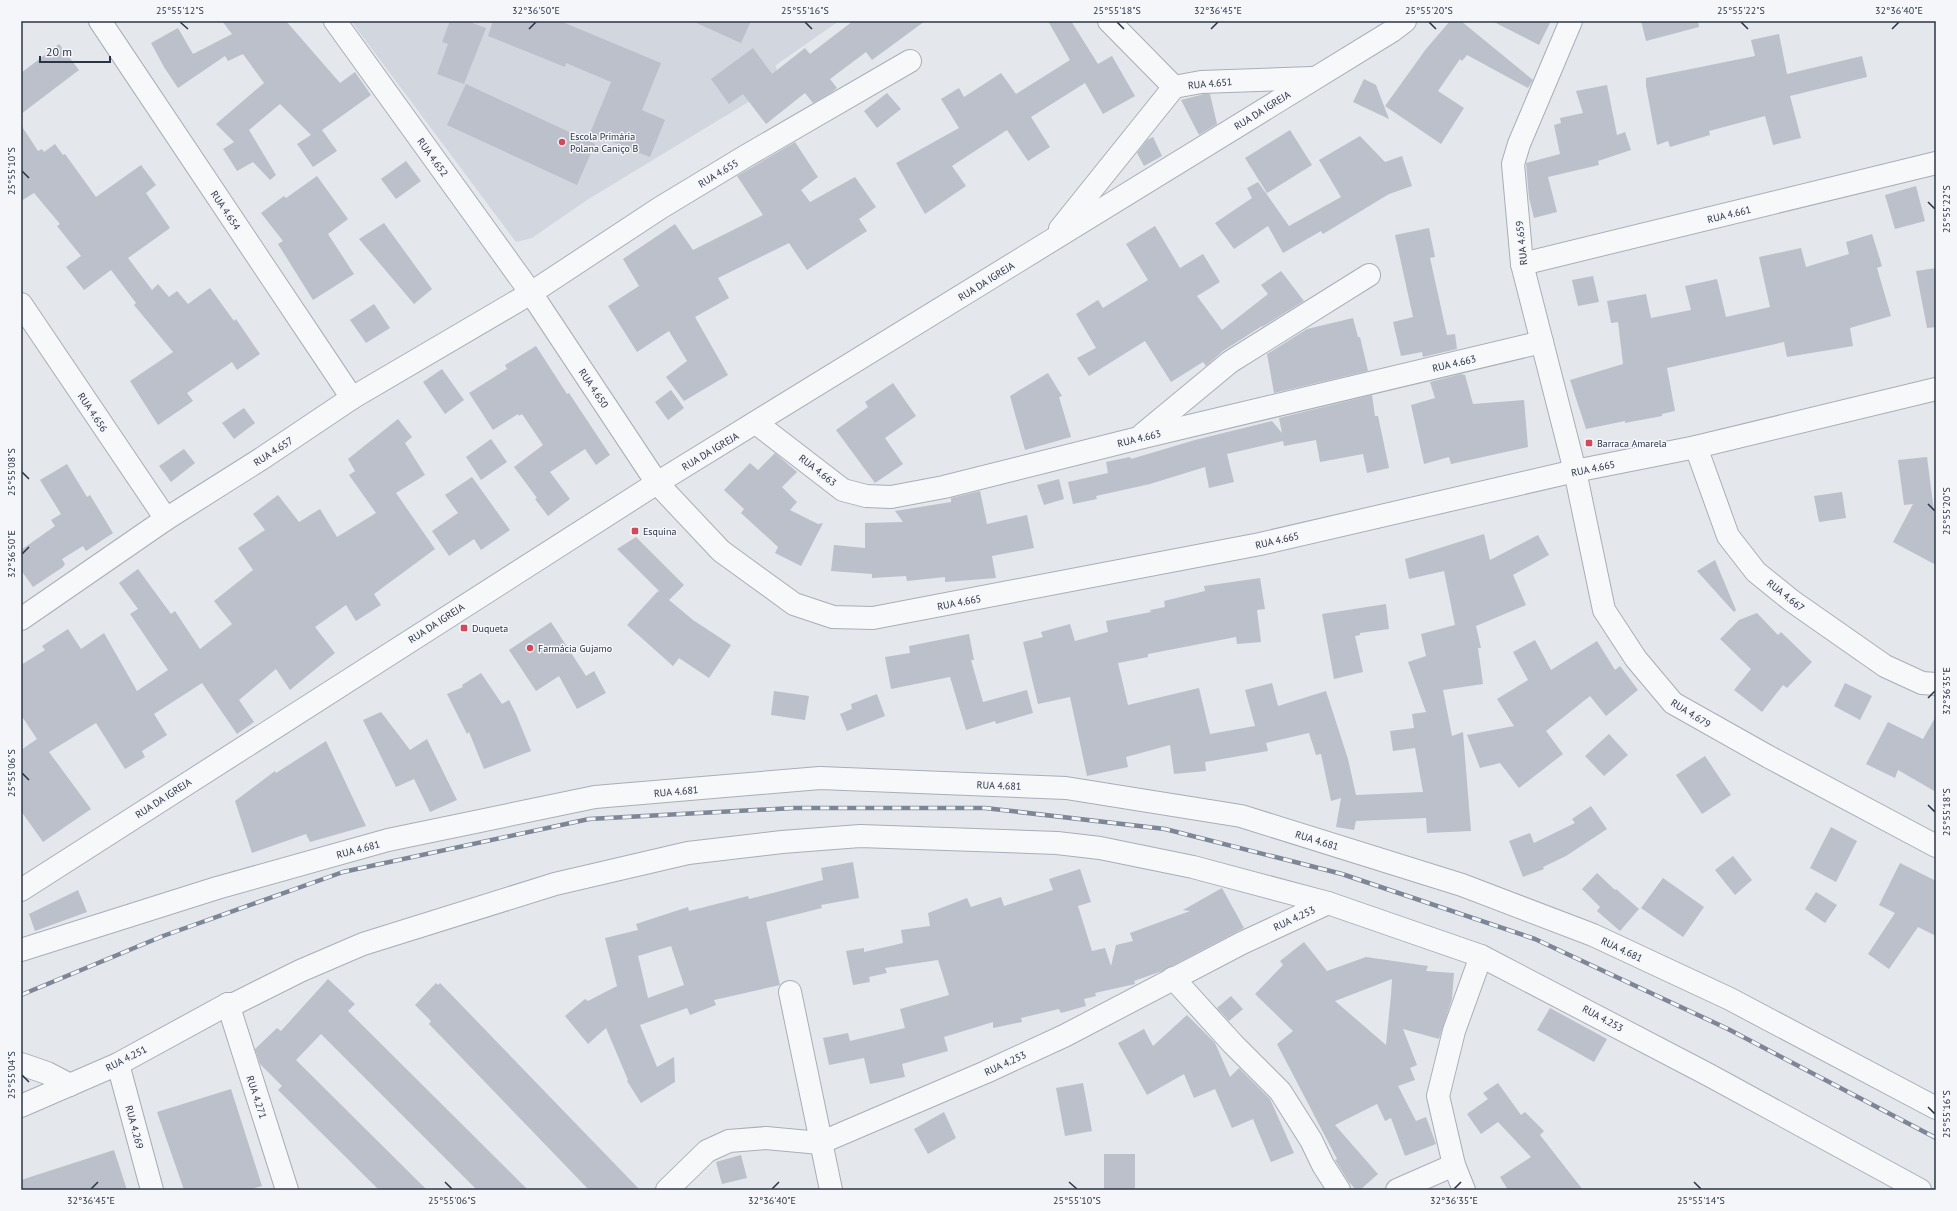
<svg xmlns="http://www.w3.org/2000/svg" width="1957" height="1211" font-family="'PT Sans',sans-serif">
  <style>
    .built { fill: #d2d6de }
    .building { fill: #bbc0ca; fill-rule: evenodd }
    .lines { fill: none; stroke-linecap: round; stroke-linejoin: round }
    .minor-casing { stroke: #a9aeb7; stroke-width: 24 }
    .minor { stroke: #f7f8fa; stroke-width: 22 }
    .rail-casing { stroke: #7d8696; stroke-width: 4.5 }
    .rail { stroke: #f4f6f9; stroke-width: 3; stroke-dasharray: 9; stroke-linecap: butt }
    .ticks { fill: none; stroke: #2b3445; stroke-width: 1.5 }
    .poi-dot { fill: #d1495b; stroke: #f4f6f9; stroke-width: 1.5 }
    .labels { text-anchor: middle; stroke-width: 3; stroke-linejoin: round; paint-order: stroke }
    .street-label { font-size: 10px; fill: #2b3445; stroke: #f4f6f9 }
    .poi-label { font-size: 10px; fill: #2b3445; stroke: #f4f6f9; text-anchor: start }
    .neatline { fill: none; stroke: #2b3445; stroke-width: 1.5 }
    .ticks-label { font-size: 10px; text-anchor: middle; fill: #2b3445 }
  </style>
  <rect width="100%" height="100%" fill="#e4e7ec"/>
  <!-- built -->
  <polygon class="built" points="351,21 839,21 776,65 778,84 587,200 532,238 516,242"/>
  <!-- building -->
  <g class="building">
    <polygon points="222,21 286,21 340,83 355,72 371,95 322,130 337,151 313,167 297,144 311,135 280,104 249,130 276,175 270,180 253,162 237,171 223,149 234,142 216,124 264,83 243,54 228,61 225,56 178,88 164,67 151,43 178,28 193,54 232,34"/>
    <polygon points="450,21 467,21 486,28 464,84 437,74 448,44 442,42"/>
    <polygon points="493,21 560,21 661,63 642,110 665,120 650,157 590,133 611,82 566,63 565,67 488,36"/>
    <polygon points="692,21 751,21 741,43"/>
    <polygon points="853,21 925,21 872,60 866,52 830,79 837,88 832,92 813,103 805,93 766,124 743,94 729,104 711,79 753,48 772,74 805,48 810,54"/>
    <polygon points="1048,21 1071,21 1098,64 1112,56 1135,96 1103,114 1085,83 1031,117 1050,147 1028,161 1007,130 952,166 966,186 925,214 896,163 959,128 941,99 959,88 964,97 1001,73 1016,94 1070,60"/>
    <polygon points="1450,21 1461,21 1533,80 1528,88 1467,55 1462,61 1460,59 1438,91 1464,108 1441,144 1385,106 1426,49"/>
    <polygon points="1492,21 1551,21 1539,45"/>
    <polygon points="1641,21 1698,21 1699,27 1646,41"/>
    <polygon points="1779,34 1787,74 1862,56 1867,77 1790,96 1801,138 1773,145 1765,116 1709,131 1710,135 1670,147 1668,141 1657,145 1646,86 1646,78 1755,56 1751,40"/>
    <polygon points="59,44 79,70 21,114 21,73"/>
    <polygon points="1364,79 1376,85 1389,119 1353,102"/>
    <polygon points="466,84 595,144 577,185 447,125"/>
    <polygon points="1607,85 1617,135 1625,132 1631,150 1598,161 1599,165 1548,177 1557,212 1534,218 1529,198 1526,163 1560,154 1554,125 1561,123 1560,118 1583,113 1576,91"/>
    <polygon points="887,93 901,109 877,128 864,111"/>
    <polygon points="1204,94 1210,94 1217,124 1199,135 1181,100"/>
    <polygon points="21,125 38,151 42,149 44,152 55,144 63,155 65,154 96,197 141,165 156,185 146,193 170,228 128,258 152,290 158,284 169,297 177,291 188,304 210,288 234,321 236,319 260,354 237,370 232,362 187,393 193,401 158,425 130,381 173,352 134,305 136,303 111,270 84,290 66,267 81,256 57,226 60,224 34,193 21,201"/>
    <polygon points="1290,130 1312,165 1267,193 1245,158"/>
    <polygon points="1360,136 1385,162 1402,156 1412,186 1389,194 1323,234 1321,231 1283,253 1268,226 1234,249 1215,223 1252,198 1247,188 1258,182 1289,226 1341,197 1319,160"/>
    <polygon points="1153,137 1162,156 1144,166 1137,153 1147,140"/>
    <polygon points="795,142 818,177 801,190 810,202 855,177 876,207 859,219 867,231 807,270 789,243 718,278 729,298 695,317 728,375 684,401 666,377 687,361 669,331 637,352 608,306 639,286 623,259 675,224 693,250 763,215 737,176"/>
    <polygon points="406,161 421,181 396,199 381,179"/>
    <polygon points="317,176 348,219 328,234 354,274 313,300 278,244 283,241 261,213 284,196 286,198"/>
    <polygon points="1916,186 1925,221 1895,229 1885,195"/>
    <polygon points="384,223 432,289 414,304 359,239"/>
    <polygon points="1155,226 1180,268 1203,254 1220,282 1197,296 1222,330 1268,294 1261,285 1281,271 1304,301 1262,327 1262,326 1223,351 1206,366 1203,362 1171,382 1145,341 1089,376 1077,358 1096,348 1076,314 1098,300 1103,308 1148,280 1126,244"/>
    <polygon points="1429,228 1435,257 1430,258 1447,335 1455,334 1457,349 1423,357 1422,352 1401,356 1393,322 1413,317 1395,235"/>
    <polygon points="1872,234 1882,266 1877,268 1891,316 1850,328 1853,346 1787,357 1784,342 1667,368 1675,411 1662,414 1662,416 1625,423 1625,421 1586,429 1570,380 1623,364 1618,322 1611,323 1607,301 1646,294 1651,318 1691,310 1685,286 1717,279 1726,317 1770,307 1759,257 1801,248 1806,267 1849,254 1846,242"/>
    <polygon points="1936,268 1936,327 1927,328 1916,271"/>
    <polygon points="1593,276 1599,302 1578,306 1572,280"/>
    <polygon points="374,304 390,328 366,343 350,320"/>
    <polygon points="1353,318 1358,337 1360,337 1368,371 1274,393 1267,354 1307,329"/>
    <polygon points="536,346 567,394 569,393 610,455 596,465 585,449 550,472 570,499 548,516 535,499 537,498 514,467 543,445 522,414 519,416 518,414 493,430 469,393 507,369 505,365"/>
    <polygon points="442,369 464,400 445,414 423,382"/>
    <polygon points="1048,373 1062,396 1059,397 1071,437 1025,450 1010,396"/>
    <polygon points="1461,374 1465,375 1473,404 1524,400 1528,447 1451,464 1449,457 1424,464 1411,405 1435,398 1430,382"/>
    <polygon points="893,383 916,416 885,438 903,464 875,483 836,430 868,407 865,402"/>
    <polygon points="671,390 684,408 668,420 655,402"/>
    <polygon points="1372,395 1375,416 1378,416 1389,468 1367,473 1363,454 1320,462 1316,440 1284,446 1283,441 1227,454 1234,482 1209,488 1205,467 1150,484 1096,496 1097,499 1073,504 1068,482 1108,473 1106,462 1130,457 1131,459 1195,440 1272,421 1282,433 1279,418"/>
    <polygon points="244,408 255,423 234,439 222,423"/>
    <polygon points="398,419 412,437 405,443 425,475 396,493 435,549 374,594 381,605 356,621 346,605 315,627 335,653 290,690 276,669 239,700 254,722 237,734 202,683 154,714 167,735 142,751 145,757 125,769 96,723 49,752 91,809 43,842 21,811 21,750 37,739 21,715 21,665 45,650 42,646 68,629 81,649 104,633 137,691 168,670 130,614 138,609 119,583 138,569 171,614 175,611 200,649 232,624 214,601 253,570 238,548 265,530 253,514 278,495 299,522 320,509 337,537 376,513 349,475 355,471 348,459"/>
    <polygon points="491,439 507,462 481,480 466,457"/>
    <polygon points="184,449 195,463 171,482 159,466"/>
    <polygon points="775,453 797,472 782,487 797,502 790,510 818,524 823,523 801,566 775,553 778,547 741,513 744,509 724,490 750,463 758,470"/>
    <polygon points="1927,457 1936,527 1936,565 1893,542 1913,504 1904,505 1898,460"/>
    <polygon points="67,464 87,497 90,495 113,533 86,551 83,546 62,559 65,564 63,567 33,587 21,570 21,550 55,526 51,520 61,514 40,480"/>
    <polygon points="472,477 510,530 481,550 474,539 449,556 432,531 458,513 445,495"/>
    <polygon points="1059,479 1064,499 1044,505 1037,485"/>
    <polygon points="980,491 987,524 1027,515 1034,548 992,556 996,578 945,582 945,577 907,581 906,576 872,578 872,574 831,571 834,545 865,548 865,523 903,522 895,511 951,502 951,498"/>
    <polygon points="1842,492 1846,518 1819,522 1814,496"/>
    <polygon points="1484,534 1490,560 1538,535 1549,555 1513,575 1526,605 1476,626 1481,648 1478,648 1483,684 1443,690 1452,736 1463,732 1471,831 1427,833 1426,818 1356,821 1354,830 1336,827 1341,798 1331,801 1321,754 1316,755 1309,733 1266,743 1268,751 1205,762 1206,771 1174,774 1170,745 1126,757 1128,767 1087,776 1070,697 1038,704 1023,642 1043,637 1041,632 1070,624 1075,641 1108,632 1106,621 1151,612 1150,610 1165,607 1164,601 1205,591 1204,586 1260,578 1265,609 1257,610 1261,642 1237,644 1236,637 1148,654 1148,657 1118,663 1128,705 1199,688 1210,734 1255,726 1245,690 1272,683 1278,706 1326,691 1348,759 1356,795 1423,792 1415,748 1393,751 1390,731 1414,728 1412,714 1426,712 1408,662 1426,656 1421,634 1455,625 1444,571 1409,579 1405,559"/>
    <polygon points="636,537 684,585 669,600 693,620 731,645 709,678 679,658 673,666 627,625 658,591 660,592 617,549"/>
    <polygon points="1715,560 1736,610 1734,612 1697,571"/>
    <polygon points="1386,604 1389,629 1360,633 1360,635 1355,636 1363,672 1334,679 1322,614"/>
    <polygon points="1757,613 1778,635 1781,632 1812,662 1787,688 1783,685 1762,712 1734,690 1751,669 1720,639 1739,620"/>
    <polygon points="551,622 586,676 594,671 606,693 577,709 559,676 536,691 509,650"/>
    <polygon points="969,634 974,660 971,660 983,702 1027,690 1033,713 996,724 995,721 966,730 950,677 891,689 885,657 910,653 909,646"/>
    <polygon points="1535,640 1551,670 1597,641 1615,670 1620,666 1638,690 1606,716 1590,696 1546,731 1563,754 1519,788 1500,763 1480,768 1467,735 1514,726 1497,699 1528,680 1513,652"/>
    <polygon points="481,673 502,704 509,700 516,714 531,751 484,769 469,732 467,734 447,694 463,687 462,685"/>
    <polygon points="1845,683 1872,696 1860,720 1834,706"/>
    <polygon points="774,691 809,696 805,720 771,715"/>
    <polygon points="877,694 885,716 847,731 840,714 852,709 851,704"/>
    <polygon points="381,712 410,750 427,739 457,800 430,812 414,779 396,787 363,720"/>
    <polygon points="1936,716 1936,792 1898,770 1895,778 1866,764 1888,722 1923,739"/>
    <polygon points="1609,734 1628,755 1604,776 1585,756"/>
    <polygon points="326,741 366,826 310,842 306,834 252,853 235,801 275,771 276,773"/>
    <polygon points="1705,756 1731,795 1702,814 1676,775"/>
    <polygon points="1591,806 1607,829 1566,856 1543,867 1544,869 1523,877 1509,841 1530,833 1534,843 1575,823 1572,819"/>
    <polygon points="1831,827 1857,841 1836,882 1810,868"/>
    <polygon points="1733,856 1752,880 1735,895 1715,870"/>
    <path d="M853 862 859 898 821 905 822 908 766 922 780 985 714 1000 716 1005 690 1015 687 1008 640 1025 657 1067 674 1057 675 1082 641 1103 627 1081 628 1080 606 1028 588 1044 565 1016 585 999 588 1001 617 986 605 938 638 930 636 924 688 907 689 911 748 896 749 899 823 880 821 868ZM671 946 684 985 648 998 638 956Z"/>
    <polygon points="1900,863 1936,881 1936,936 1918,927 1889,969 1868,954 1895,913 1879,905"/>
    <polygon points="1080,869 1091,902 1078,906 1092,951 1105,948 1111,966 1116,945 1133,941 1130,933 1190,911 1183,910 1222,888 1244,928 1162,971 1134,981 1135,984 1095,993 1096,996 1084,999 1086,1006 1061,1013 1059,1009 1021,1018 1022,1022 993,1028 993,1022 944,1037 948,1051 902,1064 905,1077 870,1084 864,1058 829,1065 823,1038 848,1033 850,1041 905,1028 900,1009 949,995 938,960 885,968 887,973 869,977 870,982 853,985 846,951 864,948 864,952 903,943 901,930 930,926 928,913 967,898 971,907 1001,897 1004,906 1053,890 1049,879"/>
    <polygon points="1597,873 1615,890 1616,889 1639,909 1620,931 1597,911 1600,907 1582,889"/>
    <polygon points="1663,878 1704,907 1683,937 1641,908"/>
    <polygon points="78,890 87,912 35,931 29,914"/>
    <polygon points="1816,892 1837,905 1825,923 1805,909"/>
    <path d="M1304 942 1327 971 1366 957 1428 966 1426 971 1454 973 1452 999 1439 1039 1403 1029 1417 1065 1410 1068 1415 1080 1398 1086 1416 1121 1426 1117 1436 1144 1405 1156 1391 1118 1385 1121 1377 1104 1335 1125 1378 1174 1360 1190H1356L1348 1181 1335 1160 1337 1159 1277 1044 1293 1031 1255 994 1283 965 1280 961ZM1392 979 1391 995 1386 1045 1335 1001Z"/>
    <polygon points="328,979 355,1004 348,1011 528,1190 477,1190 321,1034 296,1060 427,1190 379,1190 278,1090 282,1086 260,1064 255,1049 277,1028 281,1031"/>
    <polygon points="436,983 438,985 440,983 640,1190 589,1190 429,1024 431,1021 415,1005"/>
    <polygon points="1231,996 1243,1009 1229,1021 1217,1008"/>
    <polygon points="1550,1008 1607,1039 1594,1062 1537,1030"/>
    <polygon points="1187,1015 1215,1043 1230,1077 1239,1068 1270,1099 1294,1153 1271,1162 1253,1119 1232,1128 1215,1089 1194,1098 1184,1074 1147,1095 1118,1043 1144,1029 1153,1046"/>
    <polygon points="1083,1083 1092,1131 1065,1136 1056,1088"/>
    <polygon points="1498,1083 1521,1115 1525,1112 1544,1131 1540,1135 1583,1190 1508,1190 1500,1177 1531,1157 1498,1122 1481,1134 1467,1114 1488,1099 1483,1093"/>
    <polygon points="231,1089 262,1186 248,1190 184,1190 157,1112"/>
    <polygon points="944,1112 956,1138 928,1154 914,1129"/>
    <polygon points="114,1150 127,1190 21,1190 21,1180"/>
    <rect x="1104" y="1154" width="31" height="36"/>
    <polygon points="741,1155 747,1178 722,1184 716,1162"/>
  </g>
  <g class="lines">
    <defs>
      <g id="minor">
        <polyline points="100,21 352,398"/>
        <polyline points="335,21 531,293 657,483 721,551 794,604 833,617 873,618 1260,544 1575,471 1696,447 1936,389"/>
        <polyline points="1109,21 1174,87"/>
        <polyline points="1571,21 1519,144 1513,164 1522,264 1575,471 1604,610 1636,659 1673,703 1769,757 1936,846"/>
        <polyline points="1174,87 1201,82 1312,78"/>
        <polyline points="1060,229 1174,87"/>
        <polyline points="1522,264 1936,163"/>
        <polyline points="21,304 166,519"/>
        <polyline points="756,423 843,490 866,496 891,497 944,487 1139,438 1542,342"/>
        <polyline points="1143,434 1230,362 1369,275"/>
        <polyline points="1696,447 1728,536 1756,572 1792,601 1885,666 1922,683 1936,684"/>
        <polyline points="21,619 166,519 261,459 352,398 531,293 660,208 746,156 910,61"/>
        <polyline points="21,890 657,483 1392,31 1405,21"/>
        <polyline points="21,950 217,888 388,840 595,797 820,778 1066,788 1241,816 1462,885 1593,935 1730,999 1936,1108"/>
        <polyline points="1173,978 1233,1044 1280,1091 1311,1140 1323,1165 1339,1190"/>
        <polyline points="790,992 831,1190"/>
        <polyline points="228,1004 232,1005 300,971 363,944 555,884 688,853 782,842 860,836 1057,843 1100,848 1193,867 1328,903 1481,956 1709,1075 1920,1190"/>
        <polyline points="228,1004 287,1190"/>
        <polyline points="21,1064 47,1073 70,1085"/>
        <polyline points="118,1064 152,1190"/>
        <polyline points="21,1106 118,1064 228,1004"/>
        <polyline points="667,1190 707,1151 729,1141 766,1138 820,1143 986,1072 1064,1036 1242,943 1328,903"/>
        <polyline points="1397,1190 1454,1165"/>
        <polyline points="1464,1190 1454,1165 1438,1096 1454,1031 1481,956"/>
      </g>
    </defs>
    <!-- minor casing -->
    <use href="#minor" class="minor-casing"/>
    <!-- minor -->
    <use href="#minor" class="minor"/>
    <defs>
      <polyline id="rail" points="21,995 163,936 343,872 589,819 794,808 985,808 1165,829 1342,874 1535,939 1728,1029 1936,1138"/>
    </defs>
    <!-- rail casing -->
    <use href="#rail" class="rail-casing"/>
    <!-- rail -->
    <use href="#rail" class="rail"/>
  </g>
  <!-- ticks -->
  <path class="ticks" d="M180 22 188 29M805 22 812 29M1117 22 1124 29M1429 22 1436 29M1741 22 1748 29M529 29 536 22M1211 29 1218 22M1892 29 1899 22M22 171 29 178M1928 202 1935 209M22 472 29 479M1928 504 1935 511M22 554 29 547M1928 698 1935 691M22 773 29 780M1928 805 1935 812M22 1075 29 1082M1928 1107 1935 1114M445 1182 452 1189M1069 1182 1077 1189M1694 1182 1701 1189M91 1189 98 1182M772 1189 779 1182M1454 1189 1461 1182"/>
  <!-- markers -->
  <g class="poi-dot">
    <circle cx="562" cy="142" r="4"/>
    <rect x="1585" y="439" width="8" height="8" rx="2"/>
    <rect x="631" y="527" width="8" height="8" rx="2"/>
    <rect x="460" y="624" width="8" height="8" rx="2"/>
    <circle cx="530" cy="648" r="4"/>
  </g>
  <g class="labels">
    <!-- street labels -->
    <g class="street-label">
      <text transform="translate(1210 83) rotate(-5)" y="4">RUA 4.651</text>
      <text transform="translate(1262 110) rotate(-32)" y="4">RUA DA IGREJA</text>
      <text transform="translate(433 157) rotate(54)" y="4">RUA 4.652</text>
      <text transform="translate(718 173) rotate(-31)" y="4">RUA 4.655</text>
      <text transform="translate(226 210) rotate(56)" y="4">RUA 4.654</text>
      <text transform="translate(1729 214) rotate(-14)" y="4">RUA 4.661</text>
      <text transform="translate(1521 243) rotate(-96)" y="4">RUA 4.659</text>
      <text transform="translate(986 281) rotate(-32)" y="4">RUA DA IGREJA</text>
      <text transform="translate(1454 363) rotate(-13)" y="4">RUA 4.663</text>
      <text transform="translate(594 388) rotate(56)" y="4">RUA 4.650</text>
      <text transform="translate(93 412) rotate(56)" y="4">RUA 4.656</text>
      <text transform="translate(1139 438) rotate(-14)" y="4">RUA 4.663</text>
      <text transform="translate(273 451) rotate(-33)" y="4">RUA 4.657</text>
      <text transform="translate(710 451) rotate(-31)" y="4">RUA DA IGREJA</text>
      <text transform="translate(1593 468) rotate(-12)" y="4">RUA 4.665</text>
      <text transform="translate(818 470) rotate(38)" y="4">RUA 4.663</text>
      <text transform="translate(1277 540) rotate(-13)" y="4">RUA 4.665</text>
      <text transform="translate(1786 595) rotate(38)" y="4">RUA 4.667</text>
      <text transform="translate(959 602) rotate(-11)" y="4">RUA 4.665</text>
      <text transform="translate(436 623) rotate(-33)" y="4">RUA DA IGREJA</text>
      <text transform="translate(1691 713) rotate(32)" y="4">RUA 4.679</text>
      <text transform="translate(999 785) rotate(2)" y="4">RUA 4.681</text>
      <text transform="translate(676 791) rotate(-5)" y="4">RUA 4.681</text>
      <text transform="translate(163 798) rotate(-33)" y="4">RUA DA IGREJA</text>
      <text transform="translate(1317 840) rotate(17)" y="4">RUA 4.681</text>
      <text transform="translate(358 849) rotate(-15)" y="4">RUA 4.681</text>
      <text transform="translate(1294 918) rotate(-25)" y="4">RUA 4.253</text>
      <text transform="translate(1622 949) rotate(25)" y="4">RUA 4.681</text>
      <text transform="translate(1603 1018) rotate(28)" y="4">RUA 4.253</text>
      <text transform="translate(126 1058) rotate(-27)" y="4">RUA 4.251</text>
      <text transform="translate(1005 1063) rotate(-25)" y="4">RUA 4.253</text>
      <text transform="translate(257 1097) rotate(72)" y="4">RUA 4.271</text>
      <text transform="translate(135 1127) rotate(75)" y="4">RUA 4.269</text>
    </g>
    <!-- poi labels -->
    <g class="poi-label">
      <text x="570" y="140">Escola Primária<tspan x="570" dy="12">Polana Caniço B</tspan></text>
      <text x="1597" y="447">Barraca Amarela</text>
      <text x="643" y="535">Esquina</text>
      <text x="472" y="632">Duqueta</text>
      <text x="538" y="652">Farmácia Gujamo</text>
    </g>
  </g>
  <!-- border -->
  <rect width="1957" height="1211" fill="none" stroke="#f4f6f9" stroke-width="44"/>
  <!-- scale -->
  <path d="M40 56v6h70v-6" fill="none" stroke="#2b3445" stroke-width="2"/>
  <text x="46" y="56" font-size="12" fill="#2b3445" stroke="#f4f6f9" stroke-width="3" paint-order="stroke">20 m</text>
  <rect x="22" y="22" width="1913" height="1167" class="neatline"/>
  <g class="ticks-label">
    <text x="180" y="14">25°55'12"S</text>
    <text x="536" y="14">32°36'50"E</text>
    <text x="805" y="14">25°55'16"S</text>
    <text x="1117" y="14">25°55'18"S</text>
    <text x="1218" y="14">32°36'45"E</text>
    <text x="1429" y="14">25°55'20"S</text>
    <text x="1741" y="14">25°55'22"S</text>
    <text x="1899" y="14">32°36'40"E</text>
    <text transform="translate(11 171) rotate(-90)" y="4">25°55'10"S</text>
    <text transform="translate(1946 209) rotate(-90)" y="4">25°55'22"S</text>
    <text transform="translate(11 472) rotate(-90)" y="4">25°55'08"S</text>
    <text transform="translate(1946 511) rotate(-90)" y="4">25°55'20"S</text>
    <text transform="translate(11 554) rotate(-90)" y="4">32°36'50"E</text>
    <text transform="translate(1946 691) rotate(-90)" y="4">32°36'35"E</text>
    <text transform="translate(11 773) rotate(-90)" y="4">25°55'06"S</text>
    <text transform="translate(1946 812) rotate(-90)" y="4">25°55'18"S</text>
    <text transform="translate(11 1075) rotate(-90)" y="4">25°55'04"S</text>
    <text transform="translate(1946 1114) rotate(-90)" y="4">25°55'16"S</text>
    <text x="91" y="1204">32°36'45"E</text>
    <text x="452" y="1204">25°55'06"S</text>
    <text x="772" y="1204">32°36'40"E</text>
    <text x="1077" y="1204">25°55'10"S</text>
    <text x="1454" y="1204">32°36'35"E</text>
    <text x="1701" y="1204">25°55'14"S</text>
  </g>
</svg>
